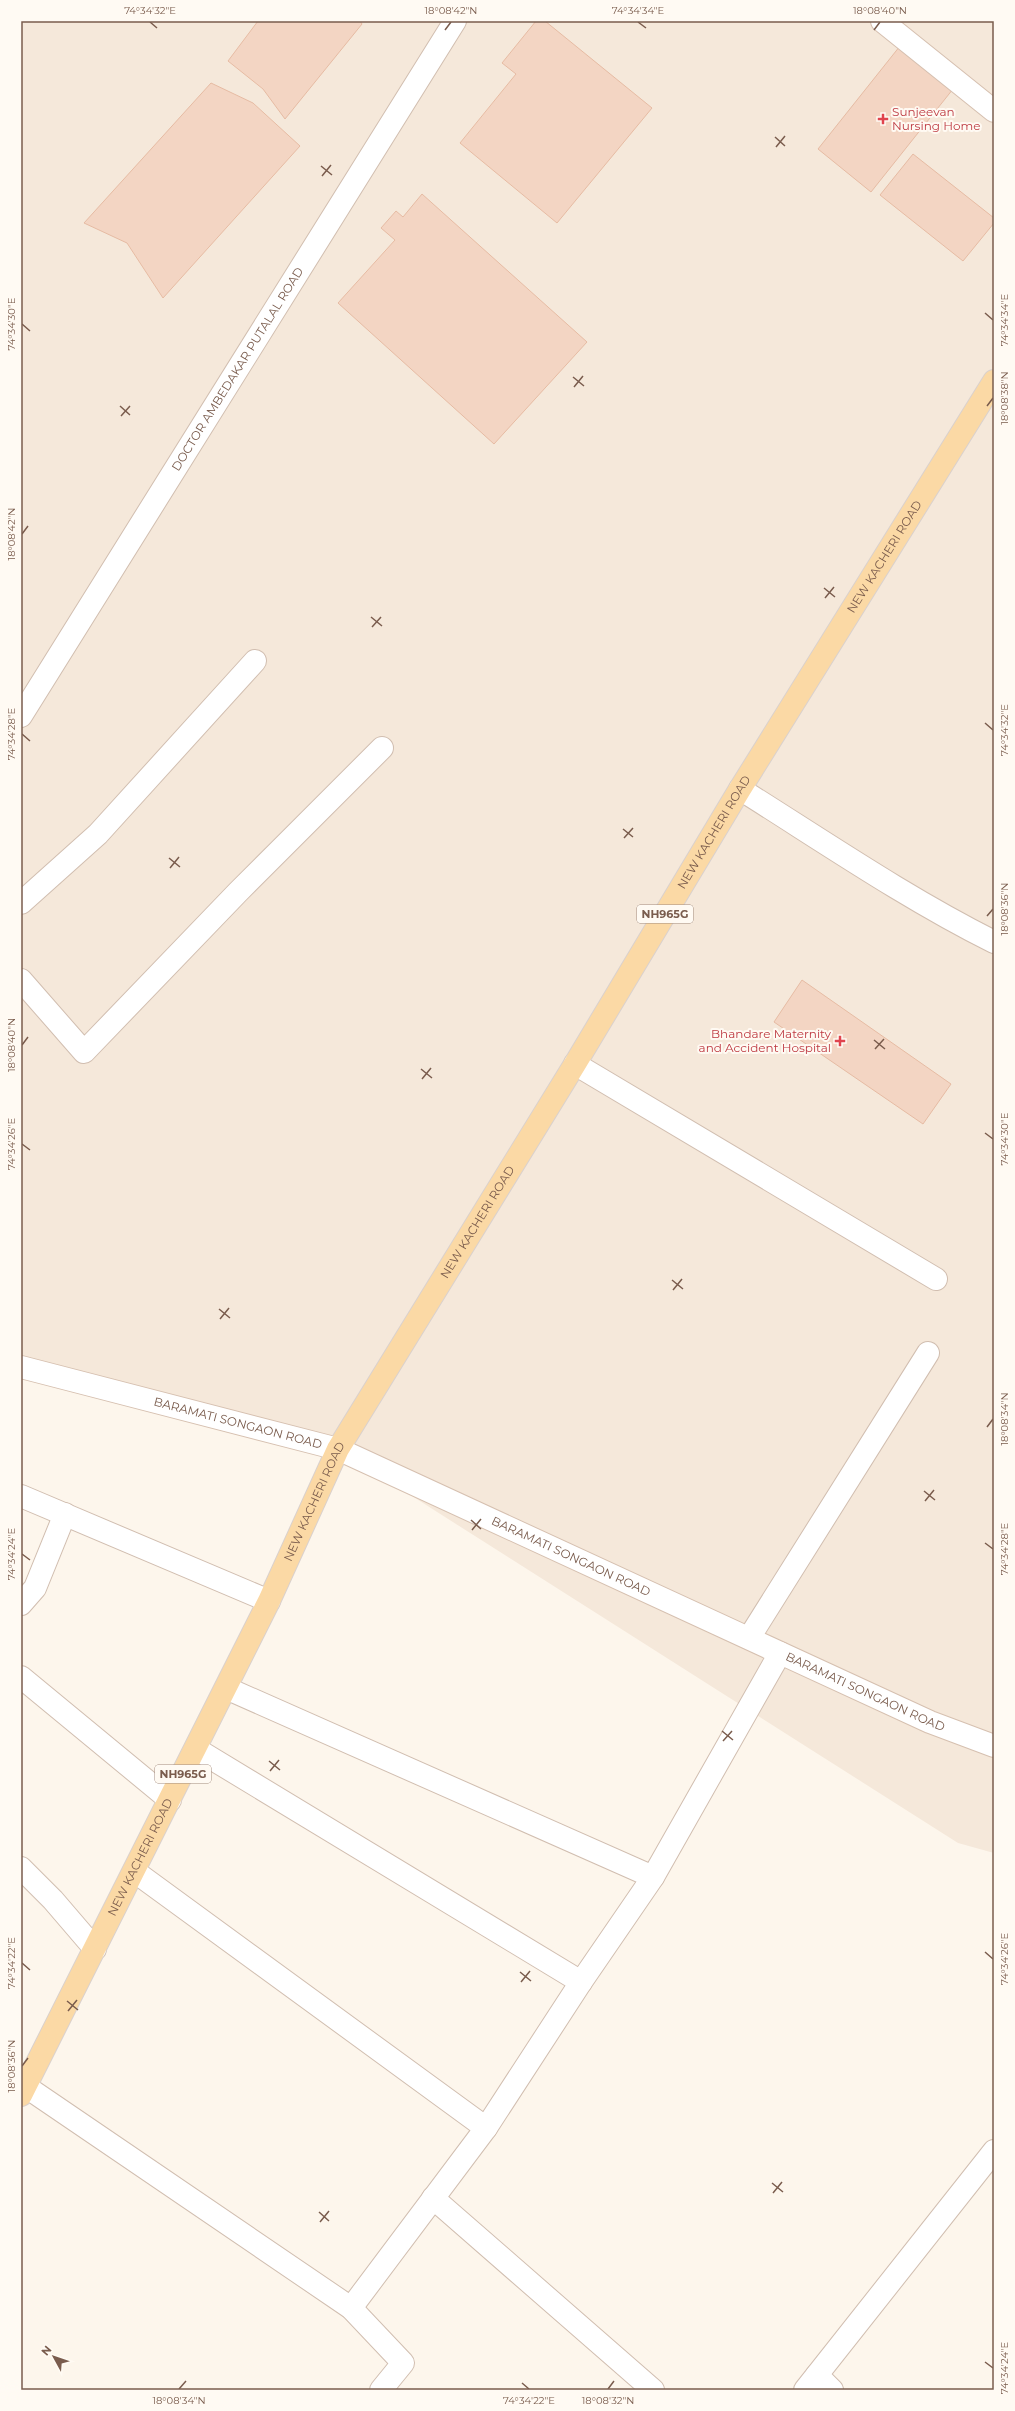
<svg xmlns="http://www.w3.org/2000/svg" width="1015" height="2411" font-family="Montserrat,sans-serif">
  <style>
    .residential { fill: #f5e8da }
    .building { fill: #f3d5c3; stroke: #e6bba3 }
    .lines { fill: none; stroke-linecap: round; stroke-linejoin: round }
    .street-casing { stroke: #d1beb0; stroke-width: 24 }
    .secondary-casing { stroke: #d6c0b0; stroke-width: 24 }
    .primary-casing { stroke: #dad1cd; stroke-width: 24 }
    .street { stroke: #fff; stroke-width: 22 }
    .secondary { stroke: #fff; stroke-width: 22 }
    .primary { stroke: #fbd9a5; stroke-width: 22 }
    .ticks { fill: none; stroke: #7a5c4d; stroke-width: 1.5 }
    .health-dot { fill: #e0444e; stroke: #fffaf3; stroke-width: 1.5 }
    .labels { text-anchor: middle; stroke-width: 4; stroke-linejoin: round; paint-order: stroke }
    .shield { fill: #fffaf3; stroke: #a28b7f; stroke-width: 1 }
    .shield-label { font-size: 11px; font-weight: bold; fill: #7a5c4d }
    .health-label { font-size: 12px; fill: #be3a42; stroke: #fffaf3; text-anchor: start }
    .street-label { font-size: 12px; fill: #7a5c4d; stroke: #fffaf3 }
    .neatline { fill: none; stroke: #7a5c4d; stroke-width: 1.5 }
    .ticks-label { font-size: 10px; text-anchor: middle; fill: #7a5c4d }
  </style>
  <rect width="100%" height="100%" fill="#fdf6ec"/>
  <!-- residential -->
  <polygon class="residential" points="21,21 994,21 994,1853 958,1843 338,1449 21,1358"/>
  <!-- building -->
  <g class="building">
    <polygon points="258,21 360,21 362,24 285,119 263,89 228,61"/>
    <polygon points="536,21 545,21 652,108 557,223 460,143 516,74 502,63"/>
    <polygon points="900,46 953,89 871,192 818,149"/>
    <polygon points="211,83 253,103 300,146 163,298 127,243 84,223"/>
    <polygon points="913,154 994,218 994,223 963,261 880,195"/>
    <polygon points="422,194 587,342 494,444 338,303 395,240 381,228 396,211 403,217"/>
    <polygon points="802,980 951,1084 923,1124 774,1022"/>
  </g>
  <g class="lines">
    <defs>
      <g id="street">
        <path id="s1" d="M21 716 455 21"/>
        <path d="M740 789C823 841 906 898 994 942"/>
        <polyline points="21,903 98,834 255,661"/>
        <polyline points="21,980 84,1052 238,892 382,748"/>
        <polyline points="575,1064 936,1279"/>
        <polyline points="21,1496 269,1601"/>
        <polyline points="21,1604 35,1588 65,1514"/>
        <polyline points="749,1638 928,1353"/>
        <polyline points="21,1677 170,1800"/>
        <polyline points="226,1688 653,1877"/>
        <polyline points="196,1749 581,1982"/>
        <polyline points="21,1868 53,1900 95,1949"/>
        <polyline points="134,1871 486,2128"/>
        <polyline points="25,2086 351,2308 403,2363 381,2390"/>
        <polyline points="433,2198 653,2390"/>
        <polyline points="351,2308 486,2128 581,1982 653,1877 780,1653"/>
        <polyline points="817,2375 832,2390"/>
        <polyline points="805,2390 994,2151"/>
      </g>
      <g id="secondary">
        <polyline points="882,21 994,111"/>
        <path id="s2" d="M21 1367 338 1449 930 1722 994 1746"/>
      </g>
      <g id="primary">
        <path id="s3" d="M21 2095 269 1601 338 1449 575 1064 740 789 994 381"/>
      </g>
    </defs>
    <!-- street casing -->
    <use href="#street" class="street-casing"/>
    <!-- secondary casing -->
    <use href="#secondary" class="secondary-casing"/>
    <!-- primary casing -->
    <use href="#primary" class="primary-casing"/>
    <!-- street -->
    <use href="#street" class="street"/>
    <!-- secondary -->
    <use href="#secondary" class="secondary"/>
    <!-- primary -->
    <use href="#primary" class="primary"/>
  </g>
  <!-- ticks -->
  <path class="ticks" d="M150 22 157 28M638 22 646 28M445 30 451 22M874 30 880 22M775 137 785 146M776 147 785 136M321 166 332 175M322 176 331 165M985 313 993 320M22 324 30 331M573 377 584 386M574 387 583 376M120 406 130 415M987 406 993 398M121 416 130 406M22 534 28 526M824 588 835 597M825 598 834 587M371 617 382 626M372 627 381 617M985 723 993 730M22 734 30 741M623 829 633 837M624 838 633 828M169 858 180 867M170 868 179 857M987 916 993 909M874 1040 885 1049M22 1045 28 1037M875 1049 884 1039M421 1069 432 1078M422 1079 431 1068M985 1133 993 1139M22 1144 30 1150M672 1280 683 1289M673 1290 682 1279M219 1309 230 1318M220 1319 229 1308M987 1427 993 1419M924 1491 935 1500M925 1501 934 1490M471 1520 481 1529M472 1530 481 1519M985 1543 993 1549M22 1554 30 1560M722 1731 733 1740M723 1741 732 1731M269 1761 280 1770M270 1771 279 1760M985 1952 993 1959M22 1963 30 1970M520 1972 531 1981M521 1982 530 1971M67 2001 78 2010M68 2011 77 2000M22 2066 28 2058M772 2183 783 2192M773 2193 782 2182M319 2212 329 2221M320 2222 329 2211M985 2362 993 2368M522 2383 529 2389M179 2389 186 2381M608 2389 614 2381"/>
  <!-- markers -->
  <g class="health-dot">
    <path d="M881 113h4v4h4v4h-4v4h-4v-4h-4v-4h4z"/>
    <path d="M838 1035h4v4h4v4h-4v4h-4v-4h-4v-4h4z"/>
  </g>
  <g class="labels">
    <!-- shield labels -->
    <g class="shield">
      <rect x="637" y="905" width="56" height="18" rx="3"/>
      <rect x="155" y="1765" width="56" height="18" rx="3"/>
    </g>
    <g class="shield-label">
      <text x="665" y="918">NH965G</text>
      <text x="183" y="1778">NH965G</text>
    </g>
    <!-- health labels -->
    <g class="health-label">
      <text x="892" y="116">Sunjeevan<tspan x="892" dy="14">Nursing Home</tspan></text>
      <text x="831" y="1038" text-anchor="end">Bhandare Maternity<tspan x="831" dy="14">and Accident Hospital</tspan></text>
    </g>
    <!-- street labels -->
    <g class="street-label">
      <text dy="4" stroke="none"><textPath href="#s1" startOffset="409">DOCTOR AMBEDAKAR PUTALAL ROAD</textPath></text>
      <text dy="4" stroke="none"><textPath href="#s3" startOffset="1766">NEW KACHERI ROAD</textPath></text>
      <text dy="4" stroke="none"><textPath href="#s3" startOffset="1442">NEW KACHERI ROAD</textPath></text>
      <text dy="4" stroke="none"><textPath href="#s3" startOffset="986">NEW KACHERI ROAD</textPath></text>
      <text dy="4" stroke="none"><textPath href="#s2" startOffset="224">BARAMATI SONGAON ROAD</textPath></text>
      <text dy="4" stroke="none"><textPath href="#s3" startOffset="662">NEW KACHERI ROAD</textPath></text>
      <text dy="4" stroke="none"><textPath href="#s2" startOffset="584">BARAMATI SONGAON ROAD</textPath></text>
      <text dy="4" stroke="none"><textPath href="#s2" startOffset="908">BARAMATI SONGAON ROAD</textPath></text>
      <text dy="4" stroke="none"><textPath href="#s3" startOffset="266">NEW KACHERI ROAD</textPath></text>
    </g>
  </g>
  <!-- border -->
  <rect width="1015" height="2411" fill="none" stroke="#fffaf3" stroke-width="44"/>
  <!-- north arrow -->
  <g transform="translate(54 2357) rotate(310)" stroke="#fffaf3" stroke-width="3" paint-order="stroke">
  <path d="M0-3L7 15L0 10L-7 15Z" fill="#7a5c4d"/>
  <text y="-6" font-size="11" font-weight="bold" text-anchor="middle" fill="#7a5c4d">N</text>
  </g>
  <rect x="22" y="22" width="971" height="2367" class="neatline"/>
  <g class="ticks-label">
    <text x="150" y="14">74°34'32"E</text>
    <text x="451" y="14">18°08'42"N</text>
    <text x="638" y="14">74°34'34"E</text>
    <text x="880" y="14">18°08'40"N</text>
    <text transform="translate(1004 320) rotate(-90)" y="4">74°34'34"E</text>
    <text transform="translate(11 324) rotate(-90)" y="4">74°34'30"E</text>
    <text transform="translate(1004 398) rotate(-90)" y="4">18°08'38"N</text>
    <text transform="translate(11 534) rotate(-90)" y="4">18°08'42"N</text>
    <text transform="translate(1004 730) rotate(-90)" y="4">74°34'32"E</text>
    <text transform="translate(11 734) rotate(-90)" y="4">74°34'28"E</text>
    <text transform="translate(1004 909) rotate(-90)" y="4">18°08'36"N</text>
    <text transform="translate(11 1045) rotate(-90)" y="4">18°08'40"N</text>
    <text transform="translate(1004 1139) rotate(-90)" y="4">74°34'30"E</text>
    <text transform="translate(11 1144) rotate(-90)" y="4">74°34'26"E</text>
    <text transform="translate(1004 1419) rotate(-90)" y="4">18°08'34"N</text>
    <text transform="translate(1004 1549) rotate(-90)" y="4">74°34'28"E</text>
    <text transform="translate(11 1554) rotate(-90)" y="4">74°34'24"E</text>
    <text transform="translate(1004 1959) rotate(-90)" y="4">74°34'26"E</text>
    <text transform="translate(11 1963) rotate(-90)" y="4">74°34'22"E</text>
    <text transform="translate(11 2066) rotate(-90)" y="4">18°08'36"N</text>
    <text transform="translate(1004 2368) rotate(-90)" y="4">74°34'24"E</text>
    <text x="179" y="2404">18°08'34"N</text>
    <text x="529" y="2404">74°34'22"E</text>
    <text x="608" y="2404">18°08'32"N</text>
  </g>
</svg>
